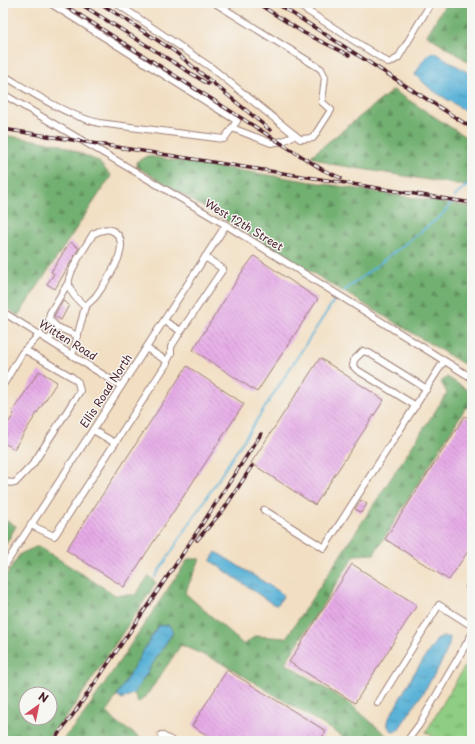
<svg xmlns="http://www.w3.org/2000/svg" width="475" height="744" font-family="'Playpen Sans',sans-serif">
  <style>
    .grass { fill: url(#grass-tufts); stroke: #6c7657 }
    .forest { fill: url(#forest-firs); stroke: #5e684e; fill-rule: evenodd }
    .water { fill: url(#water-ripples); stroke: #526881 }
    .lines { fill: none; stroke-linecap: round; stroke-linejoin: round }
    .stream { stroke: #5ab2d7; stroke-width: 2 }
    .building { fill: url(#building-back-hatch) }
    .minor-casing { stroke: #9e7f77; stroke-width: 8 }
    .minor { stroke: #fff; stroke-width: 6 }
    .rail-casing { stroke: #4a1f2b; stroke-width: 3.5 }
    .rail { stroke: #f6f6f2; stroke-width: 2; stroke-dasharray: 6; stroke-linecap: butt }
    .labels { text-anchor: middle; stroke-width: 3; stroke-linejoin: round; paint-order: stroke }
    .street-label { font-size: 11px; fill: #4a1f2b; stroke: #f6f6f2 }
  </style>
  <defs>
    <pattern id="grass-tufts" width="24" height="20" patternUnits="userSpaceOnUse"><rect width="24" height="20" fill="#8ecd83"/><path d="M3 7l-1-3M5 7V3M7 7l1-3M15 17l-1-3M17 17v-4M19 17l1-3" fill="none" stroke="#76a66b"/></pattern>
    <pattern id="forest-firs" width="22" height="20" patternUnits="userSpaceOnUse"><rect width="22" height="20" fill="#72b071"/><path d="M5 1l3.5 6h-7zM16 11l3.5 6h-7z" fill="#608f5d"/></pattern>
    <pattern id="water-ripples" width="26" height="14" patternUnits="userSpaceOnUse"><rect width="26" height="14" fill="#5ab2d7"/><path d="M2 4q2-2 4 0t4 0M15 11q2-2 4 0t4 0" fill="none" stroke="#4c90af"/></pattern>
    <pattern id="building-back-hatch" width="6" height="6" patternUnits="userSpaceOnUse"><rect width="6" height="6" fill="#e6abe7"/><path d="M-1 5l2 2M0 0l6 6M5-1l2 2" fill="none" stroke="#bc8bbb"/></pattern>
  </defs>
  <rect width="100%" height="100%" fill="#f6f6f2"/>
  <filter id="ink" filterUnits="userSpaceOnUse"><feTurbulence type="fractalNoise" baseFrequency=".025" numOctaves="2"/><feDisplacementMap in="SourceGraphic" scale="8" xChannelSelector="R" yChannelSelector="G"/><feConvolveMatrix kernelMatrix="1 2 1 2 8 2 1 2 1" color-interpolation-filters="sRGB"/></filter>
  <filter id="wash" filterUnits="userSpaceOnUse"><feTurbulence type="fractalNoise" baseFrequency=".012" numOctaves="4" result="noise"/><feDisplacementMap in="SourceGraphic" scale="16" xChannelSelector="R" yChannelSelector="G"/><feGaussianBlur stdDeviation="0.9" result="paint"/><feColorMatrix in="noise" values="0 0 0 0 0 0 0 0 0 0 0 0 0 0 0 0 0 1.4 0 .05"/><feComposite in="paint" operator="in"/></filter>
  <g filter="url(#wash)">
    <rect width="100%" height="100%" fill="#f2dfc3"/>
    <!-- grass -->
    <polygon class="grass" points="472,654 472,741 440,741 426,732"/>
    <!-- forest -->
    <g class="forest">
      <polygon points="446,3 472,3 472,64 427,35"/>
      <polygon points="393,90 472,141 472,187 331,164 311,156"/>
      <polygon points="3,135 59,144 98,161 111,176 18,316 3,304 3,292 6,276 3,271"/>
      <polygon points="147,156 472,207 472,369 137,167 136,162"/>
      <polygon points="447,377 472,393 472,409 466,407 374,554 355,555 285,663 349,703 393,741 343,741 345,738 224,664 181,645 147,695 138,703 134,693 173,632 158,626 107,712 116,722 145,741 61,741 80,720 188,559 200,559 185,593 244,645 255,636 286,638 447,393 441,382"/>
      <polygon points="3,519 16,526 5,546 3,545"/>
      <path d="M38 546 115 595H135L149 576 156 583 68 715 44 741H3V580L20 554ZM26 694H50V718H26Z"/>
    </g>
    <!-- water -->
    <g class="water">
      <path d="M434 52 472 75C472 87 475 103 464 110L432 90 415 75C419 67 425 54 434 52Z"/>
      <polygon points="216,552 280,592 283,596 279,603 276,605 271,603 211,561 211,560"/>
      <polygon points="169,625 173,632 134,693 122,699 117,695 158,626"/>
      <path d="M442 637H450C451 656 410 711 398 730L392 731 388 727V720L413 675 438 638Z"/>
    </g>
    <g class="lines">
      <!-- stream -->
      <g class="stream">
        <polyline points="454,197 472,181"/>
        <polyline points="344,291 441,216 452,202"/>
        <polyline points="155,577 335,299"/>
      </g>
    </g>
    <g id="blocks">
      <!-- building -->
      <g class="building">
        <polygon points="70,242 79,248 55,289 47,284 54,274 51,272"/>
        <polygon points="254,256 318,299 257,392 193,350 242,272"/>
        <polygon points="63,301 69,305 61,320 54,316"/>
        <polygon points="320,358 384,400 315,505 251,463"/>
        <polygon points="187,366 244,404 124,587 66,550"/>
        <polygon points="39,371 57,382 14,449 3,442 3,431 14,414 12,412"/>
        <polygon points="465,416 472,420 472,545 449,580 385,539"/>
        <polygon points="361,500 367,504 361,513 355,509"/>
        <polygon points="352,564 417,605 355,703 289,662"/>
        <polygon points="227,670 326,731 320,741 217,741 192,726"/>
      </g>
    </g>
  </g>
  <g filter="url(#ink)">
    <use href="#blocks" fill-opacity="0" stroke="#9e7f77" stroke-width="1"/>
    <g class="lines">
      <defs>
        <g id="minor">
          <polyline points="116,3 212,68 300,139 313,138 331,110 322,102 325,77 321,69 215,3"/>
          <polyline points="295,3 389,63 398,58 431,3"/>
          <path d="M3 75C33 93 65 115 99 123L224 139 237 121 50 3"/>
          <polyline points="3,94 226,225 472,378"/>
          <polyline points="232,128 271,143 283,141 295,135"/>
          <polyline points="68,283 50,313 49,319 57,327 78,336"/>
          <polyline points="3,312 121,386"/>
          <polyline points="164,321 181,331 223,269 205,257"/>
          <polyline points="49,340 57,327"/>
          <path d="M72 355C76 344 78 333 81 322 83 318 83 312 85 307 88 303 93 300 96 296 105 283 137 241 111 230 105 228 99 231 93 234 87 245 66 273 69 285 71 294 78 301 86 307"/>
          <polyline points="167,361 171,354 171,347 181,331"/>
          <polyline points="3,385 22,353 40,334"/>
          <polyline points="416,406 357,370 353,366 354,360 363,351 369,353 427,389"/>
          <polyline points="93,430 115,443"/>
          <polyline points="3,482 15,483 33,464 80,391 78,382 72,377 25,350"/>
          <polyline points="264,510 324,548 444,361"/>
          <polyline points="31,525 54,536 55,535 167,363 167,361 146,348"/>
          <polyline points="3,568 226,225"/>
          <polyline points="469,587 472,582"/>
          <polyline points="378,703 439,605 472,626"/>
          <polyline points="161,735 172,741"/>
          <polyline points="407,741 419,725 472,634"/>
        </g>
      </defs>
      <!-- minor casing -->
      <use href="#minor" class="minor-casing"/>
      <!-- minor -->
      <use href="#minor" class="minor"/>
      <defs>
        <g id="rail">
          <polyline points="61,3 323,170 341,178"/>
          <polyline points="79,3 208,84"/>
          <polyline points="100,3 174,51 270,130"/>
          <polyline points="257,3 304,33 349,55"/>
          <polyline points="276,3 472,128"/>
          <polyline points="3,129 472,203"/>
          <polyline points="197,540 224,509 252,466"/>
          <polyline points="53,741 75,712 176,564 261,434"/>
        </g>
      </defs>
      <!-- rail casing -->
      <use href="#rail" class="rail-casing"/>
      <!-- rail -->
      <use href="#rail" class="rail"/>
    </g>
  </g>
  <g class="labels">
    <!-- street labels -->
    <g class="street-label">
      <text transform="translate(244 225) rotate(31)" y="4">West 12th Street</text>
      <text transform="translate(68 340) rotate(32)" y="4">Witten Road</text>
      <text transform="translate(106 391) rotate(-57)" y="4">Ellis Road North</text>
    </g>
  </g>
  <!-- margin -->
  <rect width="475" height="744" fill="none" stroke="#f6f6f2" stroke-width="16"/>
  <!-- north arrow -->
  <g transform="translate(38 706) rotate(33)"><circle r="19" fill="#f6f6f2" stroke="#b1a0a2"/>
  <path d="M0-3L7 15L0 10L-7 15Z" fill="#d1495b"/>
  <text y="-6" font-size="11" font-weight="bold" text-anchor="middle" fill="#4a1f2b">N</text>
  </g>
</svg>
